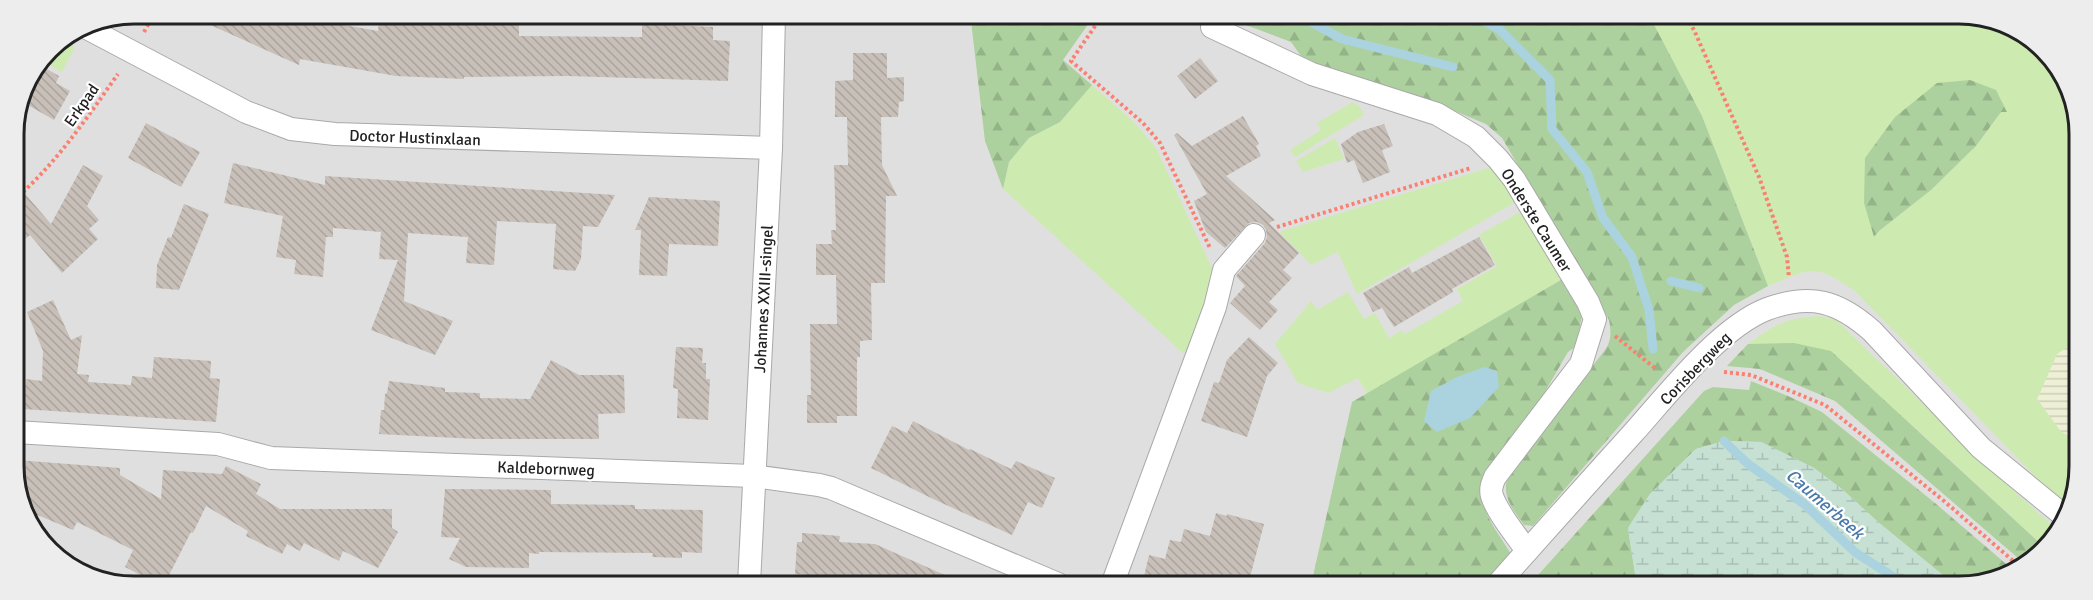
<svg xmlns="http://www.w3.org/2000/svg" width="2093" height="600" font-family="Signika,sans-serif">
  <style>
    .residential { fill: #e0dfdf }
    .farmland { fill: url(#farmland-rules) }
    .grass { fill: #cdebb0; fill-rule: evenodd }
    .forest { fill: url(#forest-firs) }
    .wetland { fill: url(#wetland-marsh) }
    .water { fill: #aad3df }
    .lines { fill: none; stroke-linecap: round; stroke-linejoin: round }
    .stream { stroke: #aad3df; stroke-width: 9 }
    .building { fill: url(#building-back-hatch) }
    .street-casing { stroke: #a9a9a9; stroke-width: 24 }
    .path { stroke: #fa8072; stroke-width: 4; stroke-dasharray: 3 3; stroke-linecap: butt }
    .street { stroke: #fff; stroke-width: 22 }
    .labels { text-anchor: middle; stroke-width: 4.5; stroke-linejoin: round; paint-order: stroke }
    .street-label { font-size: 16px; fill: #222; stroke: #fff }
    .water-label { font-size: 18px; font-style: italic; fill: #4a7aab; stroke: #fff }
    .rim { fill: none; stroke: #222; stroke-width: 3 }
  </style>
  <defs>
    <pattern id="farmland-rules" width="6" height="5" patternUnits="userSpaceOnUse" patternTransform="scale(1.5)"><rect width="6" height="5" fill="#eef0d5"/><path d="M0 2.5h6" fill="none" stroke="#ccceb7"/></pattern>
    <pattern id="forest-firs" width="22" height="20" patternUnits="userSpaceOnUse" patternTransform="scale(1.5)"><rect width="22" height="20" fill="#add19e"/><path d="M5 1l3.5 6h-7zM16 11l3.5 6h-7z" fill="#95b388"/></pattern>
    <pattern id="wetland-marsh" width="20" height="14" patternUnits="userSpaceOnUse" patternTransform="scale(1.5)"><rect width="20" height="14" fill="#c6e0d4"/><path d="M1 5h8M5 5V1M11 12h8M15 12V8" fill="none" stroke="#aac0b6"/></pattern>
    <pattern id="building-back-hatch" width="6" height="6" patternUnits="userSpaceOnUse" patternTransform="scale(1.5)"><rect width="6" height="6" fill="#c7bfb8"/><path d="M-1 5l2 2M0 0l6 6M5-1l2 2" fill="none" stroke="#aba49e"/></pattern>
  </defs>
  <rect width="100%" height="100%" fill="#f2efe9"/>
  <!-- residential -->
  <polygon class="residential" points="134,14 1990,18 2049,54 2077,111 2075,497 2032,561 1966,586 103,582 49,551 16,489 14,127 26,81 49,49 88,23"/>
  <!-- farmland -->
  <polygon class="farmland" points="2076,341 2076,439 2061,432 2037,399 2057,354"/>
  <!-- grass -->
  <g class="grass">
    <path d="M1650 17 1990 18 2049 54 2077 111 2076 341 2057 354 2037 399 2061 432 2076 439 2075 497 2067 509 1855 291C1814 263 1812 268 1768 286L1702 116ZM1996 90 2001 112 1976 146 1931 190 1879 231Z"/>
    <polygon points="62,40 75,47 62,72 41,61 49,49"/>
    <polygon points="1092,85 1135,123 1156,148 1211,266 1213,273 1193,348 1183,353 1003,189 1009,162 1029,138 1060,122"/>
    <polygon points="1353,102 1360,107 1364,115 1295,157 1290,150 1321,130 1317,123"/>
    <polygon points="1335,138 1344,159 1303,172 1296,161"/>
    <polygon points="1498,165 1519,200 1357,294 1338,252 1311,265 1279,232"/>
    <polygon points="1525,209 1566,277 1367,394 1358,378 1328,393 1298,383 1275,344 1311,301 1317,310 1348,292 1364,319 1375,313 1389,338 1402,330 1405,334 1463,301 1457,289 1497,266 1479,235"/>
    <path d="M1818 316 1835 319 2013 490 2055 528 2043 546 1910 423 1748 344C1776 324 1783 319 1818 316Z"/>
  </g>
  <!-- forest -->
  <g class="forest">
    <polygon points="968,15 1094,16 1063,60 1092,85 1060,122 1029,138 1009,162 1003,189 985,141 971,21"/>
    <path d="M1222 16 1650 17 1702 116 1768 286 1734 305 1683 352 1533 526 1524 525C1512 508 1499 493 1510 472L1605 350C1612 340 1611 331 1609 320L1502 138 1486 124 1457 112 1324 69 1301 56 1291 42Z"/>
    <polygon points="1970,80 1996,90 2007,112 2001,112 1976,146 1931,190 1879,231 1874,237 1864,203 1865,158 1895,117 1937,83"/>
    <path d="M1566 277 1584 312C1579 321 1580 334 1578 345L1568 352 1535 409 1484 474C1473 504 1496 529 1511 554L1483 585H1311L1352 402Z"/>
    <polygon points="1794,343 1831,351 2043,546 2032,561 2025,564 1835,401 1760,369 1727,366 1748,344"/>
    <polygon points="1751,381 1788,396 1822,412 1935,503 2012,569 1966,586 1956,586 1878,522 1843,490 1814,468 1761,442 1724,441 1696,449 1650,494 1628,528 1637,586 1529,585 1704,391 1713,387 1749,390"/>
  </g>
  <!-- wetland -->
  <polygon class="wetland" points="1724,441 1761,442 1814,468 1843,490 1878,522 1956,586 1637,586 1628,528 1650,494 1696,449"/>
  <!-- water -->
  <polygon class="water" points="1485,367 1497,371 1499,387 1470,418 1437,432 1424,421 1431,391 1457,377"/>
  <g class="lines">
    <!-- stream -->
    <g class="stream">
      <polyline points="1300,16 1342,39 1453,67"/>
      <polyline points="1476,16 1500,30 1550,80 1552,129 1587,172 1603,218 1632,257 1649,310 1653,349"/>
      <polyline points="1671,281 1699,288"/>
      <polyline points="1724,441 1748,464 1804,504 1856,553 1908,586"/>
    </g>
  </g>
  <!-- building -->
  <g class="building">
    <polygon points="186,14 282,14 378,31 380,14 407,14 407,18 464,19 464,14 491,14 491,25 519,25 519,36 642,37 642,15 669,15 669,25 713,27 713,40 730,41 728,81 568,76 464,77 464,79 396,76 300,59 299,65"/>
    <polygon points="853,53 887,53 887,78 904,77 904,101 899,102 898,117 881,117 882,165 897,196 886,196 885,283 871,283 872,340 860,341 860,357 857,357 857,416 837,416 837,423 807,423 807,395 811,395 810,324 837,324 836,275 816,275 816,244 832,244 831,230 836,230 834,165 848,165 847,117 835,117 835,81 853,80"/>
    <polygon points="1200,58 1218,81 1195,99 1177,76"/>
    <polygon points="38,64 59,76 56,83 70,91 54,120 21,101 26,81"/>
    <polygon points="1243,116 1259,144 1256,146 1261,156 1226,176 1275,220 1269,223 1299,253 1283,270 1292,278 1269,302 1278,310 1260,330 1230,303 1245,286 1236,276 1265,243 1267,237 1266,230 1263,225 1257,222 1249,223 1225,248 1206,232 1194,201 1207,194 1174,135 1177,133 1192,146"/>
    <polygon points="146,123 200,152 181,187 128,158"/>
    <polygon points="1384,124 1393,146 1382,150 1390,172 1363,183 1354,160 1347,163 1341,144 1358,132"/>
    <polygon points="233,163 325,185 325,176 615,195 598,227 583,226 581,259 575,271 553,269 556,224 497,221 494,265 466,263 468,237 408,233 404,301 453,321 435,355 371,330 398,260 379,259 381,232 333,228 333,237 326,237 323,277 294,274 296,260 276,257 283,216 224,203"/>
    <polygon points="83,165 103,176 87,206 99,220 89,229 98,239 62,273 30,235 14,248 14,181 51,224"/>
    <polygon points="649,197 720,201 718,246 669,244 667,276 639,275 641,230 635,230"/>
    <polygon points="184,204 209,214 179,290 156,288 157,265 168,237 171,238"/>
    <polygon points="1479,237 1495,265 1452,289 1453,292 1394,327 1382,308 1373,312 1363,293 1409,267 1412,273"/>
    <polygon points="53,300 71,340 82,335 77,374 89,375 88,382 131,385 132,376 152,378 154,357 211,361 210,378 220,379 216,422 23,409 26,379 42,381 43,351 27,312"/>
    <polygon points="1249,337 1278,363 1267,376 1247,437 1201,421 1214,382 1219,383 1227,360"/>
    <polygon points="676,347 703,348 702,363 706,363 706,379 710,379 708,420 677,418 678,389 673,388"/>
    <polygon points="551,360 579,375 624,375 625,413 598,414 599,439 476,439 379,434 381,410 384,410 385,394 387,393 389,381 445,388 445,392 480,393 480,398 530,399"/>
    <polygon points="913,421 969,450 970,449 1011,469 1016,461 1055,478 1042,508 1028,502 1012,535 931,498 871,468 892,426 907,433"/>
    <polygon points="16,460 120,468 120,475 161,499 163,470 222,474 226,466 261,484 256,494 280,509 392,509 392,528 398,532 378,568 343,551 339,561 304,543 300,551 287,544 282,554 246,536 248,531 206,506 193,533 191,532 165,583 156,583 125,567 133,550 77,522 73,530 28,511 16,489"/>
    <polygon points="445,489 551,490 551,504 635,505 635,509 703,510 702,553 682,552 682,558 652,557 653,553 539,552 539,554 529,553 529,568 466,567 449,559 460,538 441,537"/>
    <polygon points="1216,513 1227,516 1227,514 1264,524 1248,585 1142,585 1149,555 1165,559 1170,540 1181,542 1184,529 1210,536"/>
    <polygon points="802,533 840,536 839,542 875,544 965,584 819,584 819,576 795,574 797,542 802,542"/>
  </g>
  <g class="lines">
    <defs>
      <g id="street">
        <polyline points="83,26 246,112 291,129 335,134 771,148"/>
        <path d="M1212 27 1312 74 1437 114 1476 137 1498 159 1514 179 1588 302 1595 319 1581 364 1495 477C1492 484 1490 489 1492 496 1498 514 1517 536 1527 551"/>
        <polyline points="15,432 218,444 271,458 753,476 819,485 831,488 1058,584"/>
        <polyline points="749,584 771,148 774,15"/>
        <polyline points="1112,585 1215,307 1224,270 1254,235"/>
        <path d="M1497 585C1542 534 1588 483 1634 432 1668 394 1720 327 1767 309 1811 293 1838 301 1872 331L1981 448 2063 515"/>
      </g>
    </defs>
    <!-- street casing -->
    <use href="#street" class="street-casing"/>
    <!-- path -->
    <g class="path">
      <polyline points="1102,16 1071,61 1143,123 1160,143 1210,248"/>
      <polyline points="1686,17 1694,30 1759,177 1787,257 1789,278"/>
      <polyline points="144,32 154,14"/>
      <path d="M14 200C56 164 86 119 118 74"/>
      <polyline points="1277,227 1471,168"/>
      <polyline points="1615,336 1656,369"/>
      <polyline points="1724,372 1751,375 1825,405 1944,501 2019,566"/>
    </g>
    <!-- street -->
    <use href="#street" class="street"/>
  </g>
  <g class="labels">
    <!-- street labels -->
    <g class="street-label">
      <text transform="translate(81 105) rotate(-55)" y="6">Erkpad</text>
      <text transform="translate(415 137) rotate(2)" y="6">Doctor Hustinxlaan</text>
      <text transform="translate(1537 220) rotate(58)" y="6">Onderste Caumer</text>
      <text transform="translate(763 299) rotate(-87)" y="6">Johannes XXIII-singel</text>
      <text transform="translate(1695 368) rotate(-46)" y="6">Corisbergweg</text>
      <text transform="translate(546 468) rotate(2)" y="6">Kaldebornweg</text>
    </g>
    <!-- water labels -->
    <g class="water-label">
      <text transform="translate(1825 504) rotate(41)" y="6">Caumerbeek</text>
    </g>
  </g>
  <!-- crop -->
  <path d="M0 0H2093V600H0ZM134 24H1959A110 110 0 0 1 2069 134V466A110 110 0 0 1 1959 576H134A110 110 0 0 1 24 466V134A110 110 0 0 1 134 24Z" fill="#ededed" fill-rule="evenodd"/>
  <path class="rim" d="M134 24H1959A110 110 0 0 1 2069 134V466A110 110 0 0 1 1959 576H134A110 110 0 0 1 24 466V134A110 110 0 0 1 134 24Z"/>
</svg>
